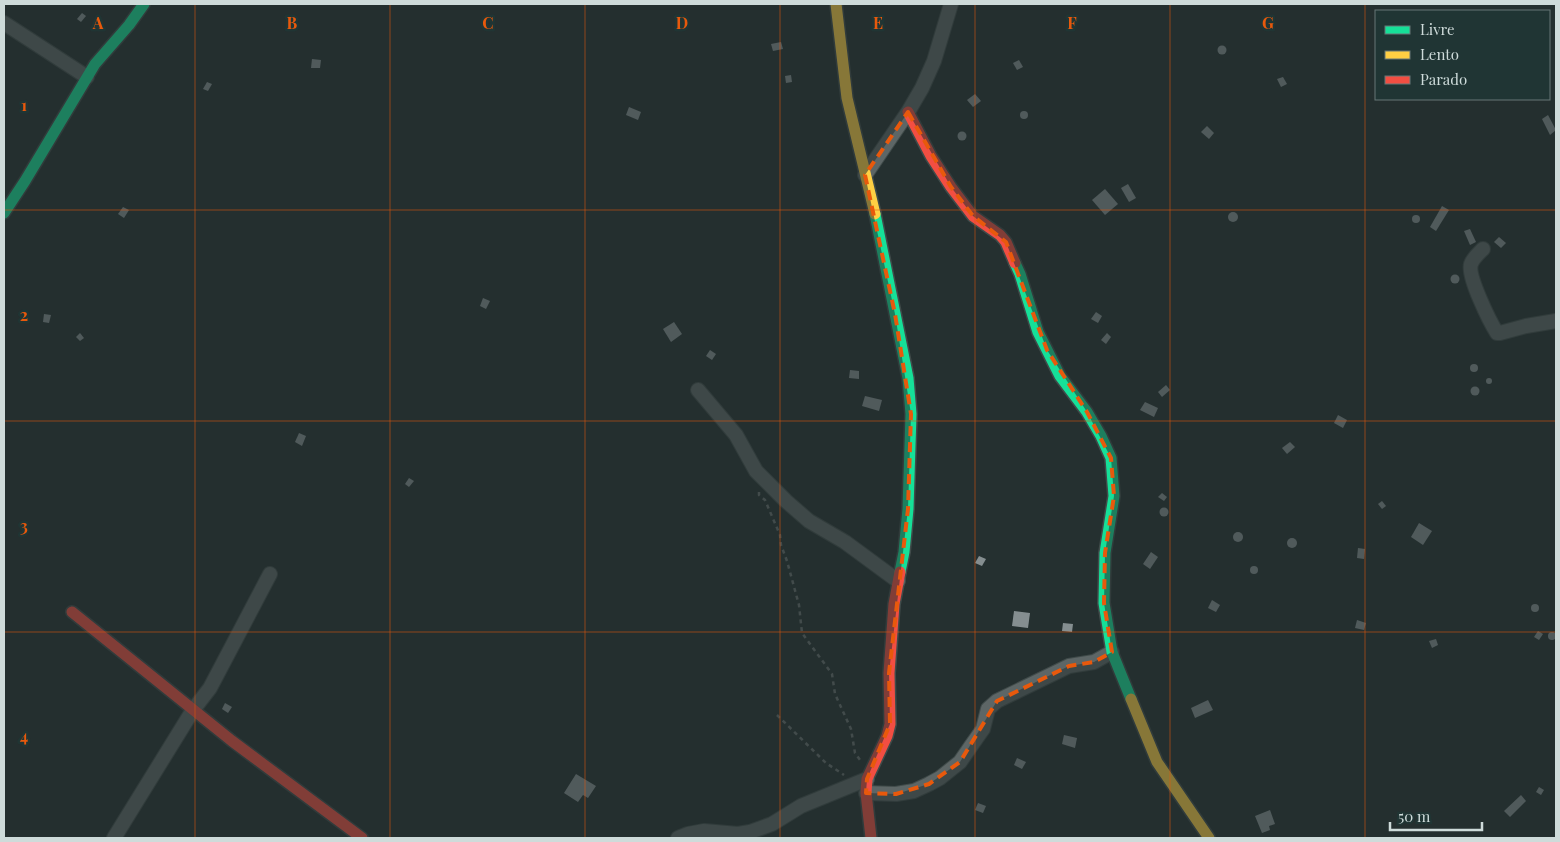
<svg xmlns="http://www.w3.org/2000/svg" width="1560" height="842" font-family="'Playfair Display',serif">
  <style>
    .building { fill: #858e90 }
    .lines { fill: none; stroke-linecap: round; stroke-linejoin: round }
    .street-casing { stroke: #404b4a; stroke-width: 16 }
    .fast-casing { stroke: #404b4a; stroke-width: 14 }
    .slow-casing { stroke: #404b4a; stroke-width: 14 }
    .jam-casing { stroke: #404b4a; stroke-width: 14 }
    .path { stroke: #666d6d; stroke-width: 2.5; stroke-dasharray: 4 4; stroke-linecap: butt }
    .street { stroke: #5d6666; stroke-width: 14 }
    .fast { stroke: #16e098; stroke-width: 11 }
    .slow { stroke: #ffcf43; stroke-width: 11 }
    .jam { stroke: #f24e42; stroke-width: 11 }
    .marked { fill: none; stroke: #e8590c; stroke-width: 4; stroke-dasharray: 10 6; stroke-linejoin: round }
    .grid { fill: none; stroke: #e8590c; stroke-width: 1; stroke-opacity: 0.55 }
    .grid-label { font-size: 16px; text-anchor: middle; font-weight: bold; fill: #e8590c; stroke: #203534; stroke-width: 5; stroke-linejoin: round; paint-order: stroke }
  </style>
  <rect width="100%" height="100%" fill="#253030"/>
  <!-- building -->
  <g class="building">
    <polygon points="82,13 86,16 81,22 77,19"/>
    <polygon points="781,42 783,49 773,51 771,44"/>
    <circle cx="1222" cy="50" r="4.5"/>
    <polygon points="312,59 321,60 320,68 311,68"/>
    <polygon points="1019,60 1023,67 1017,70 1013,63"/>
    <polygon points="791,75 792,82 786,83 785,76"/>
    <polygon points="1283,77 1287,84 1281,87 1277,79"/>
    <polygon points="207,82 212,84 208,91 203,89"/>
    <polygon points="975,94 981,101 973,107 967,100"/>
    <polygon points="629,107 641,112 638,120 626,115"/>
    <circle cx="1024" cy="115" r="4"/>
    <polygon points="1548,115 1556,130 1550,135 1542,119"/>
    <polygon points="1207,126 1214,133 1209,139 1201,132"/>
    <circle cx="962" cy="136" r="4.5"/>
    <polygon points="1128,184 1136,198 1129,202 1121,188"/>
    <polygon points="1105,189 1118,204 1105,215 1092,200"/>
    <polygon points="1442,206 1449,210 1436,231 1430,227"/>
    <polygon points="123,207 129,210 124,218 118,214"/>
    <circle cx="1233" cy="217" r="5"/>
    <circle cx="1416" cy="219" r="4"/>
    <polygon points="1470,229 1476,242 1470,245 1464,231"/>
    <polygon points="1499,237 1506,243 1501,248 1494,242"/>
    <circle cx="1455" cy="279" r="4.5"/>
    <polygon points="483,298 490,301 486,309 480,306"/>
    <polygon points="1096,312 1102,316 1098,323 1091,319"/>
    <polygon points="44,314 51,315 49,323 43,322"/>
    <polygon points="674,322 682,334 671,342 663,329"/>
    <polygon points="80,333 84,338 80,341 76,337"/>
    <polygon points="1107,333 1111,337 1106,344 1101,340"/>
    <polygon points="710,350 716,354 712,360 706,356"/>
    <circle cx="1474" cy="368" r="4"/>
    <polygon points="850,370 859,371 859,379 849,378"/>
    <circle cx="1489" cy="381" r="3"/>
    <polygon points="1166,385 1170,390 1162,397 1158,392"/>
    <circle cx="1475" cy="391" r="4.5"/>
    <polygon points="865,396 882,400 879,411 862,406"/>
    <polygon points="1145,402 1158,408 1154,417 1140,410"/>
    <polygon points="1338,415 1347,420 1343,428 1334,423"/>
    <polygon points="299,433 306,436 302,446 295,442"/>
    <polygon points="1290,442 1295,447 1287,454 1282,448"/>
    <polygon points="409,478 414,481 409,487 405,484"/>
    <polygon points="1162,493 1167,497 1164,501 1158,497"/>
    <polygon points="1382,501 1386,506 1382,509 1378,504"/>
    <circle cx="1164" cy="512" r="4.5"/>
    <polygon points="1419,523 1432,531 1423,545 1411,537"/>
    <circle cx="1238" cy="537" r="5"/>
    <circle cx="1292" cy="543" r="5"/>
    <polygon points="1358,548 1365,549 1364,559 1357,558"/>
    <polygon points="1151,552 1158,557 1150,569 1143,564"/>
    <polygon points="979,556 986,559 982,566 975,563"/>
    <circle cx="1254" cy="570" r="4"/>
    <polygon points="1212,600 1220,605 1216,612 1208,608"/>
    <circle cx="1535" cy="608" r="4"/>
    <polygon points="1014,611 1030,613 1028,628 1012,626"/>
    <polygon points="1357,620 1366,623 1364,630 1355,628"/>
    <polygon points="1063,623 1073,624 1072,632 1062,631"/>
    <polygon points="1538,631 1543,634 1539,640 1534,637"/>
    <circle cx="1552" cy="636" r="4"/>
    <polygon points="1436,639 1438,645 1432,648 1429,641"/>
    <polygon points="1208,700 1213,710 1195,718 1191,708"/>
    <polygon points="225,703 232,707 228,713 222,709"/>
    <polygon points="1064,735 1077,738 1075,748 1062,744"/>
    <polygon points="1017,758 1026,762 1022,769 1014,765"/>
    <polygon points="576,774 596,786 588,798 583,795 578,802 564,793"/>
    <polygon points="1539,787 1544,790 1541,795 1536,792"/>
    <polygon points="1521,795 1526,801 1510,817 1504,811"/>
    <polygon points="978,803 986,806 983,813 975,810"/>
    <polygon points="1270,810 1275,824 1269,826 1270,830 1262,833 1255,816"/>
  </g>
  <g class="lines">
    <defs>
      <g id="street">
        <polyline points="4,23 87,77"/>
        <polyline points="865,175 908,112 922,88 934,61 951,4"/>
        <path d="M1483 249C1479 253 1473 258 1471 264 1467 276 1490 322 1497 333H1500L1526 326 1556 321"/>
        <polyline points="698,390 736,435 756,471 786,501 809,521 845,542 898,581"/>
        <polyline points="866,793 896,794 914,791 929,784 940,778 960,762 971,746 983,729 988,709 997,701 1069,666 1094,662 1112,652"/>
        <polyline points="114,838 193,710 210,688 270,574"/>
        <polyline points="678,838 688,834 704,831 738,834 750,832 772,824 801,806 867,779"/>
      </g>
      <g id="fast">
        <polyline points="4,213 25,181 95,64 129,25 144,4"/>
        <polyline points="875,214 908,378 911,414 908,509 904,552 900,572"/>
        <polyline points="1015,263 1020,274 1038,332 1060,376 1087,412 1101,436 1111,458 1114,496 1105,553 1104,603 1112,652 1131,699"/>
      </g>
      <g id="slow">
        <polyline points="836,4 847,98 875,214"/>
        <polyline points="1131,699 1157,762 1209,838"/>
      </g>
      <g id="jam">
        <polyline points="908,112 931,156 951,187 973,216 1000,235 1006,242 1015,263"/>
        <polyline points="72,612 232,741 362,838"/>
        <polyline points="871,838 866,793 867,779 887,736 890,724 889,673 894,604 900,572"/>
      </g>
    </defs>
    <!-- street casing -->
    <use href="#street" class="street-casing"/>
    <!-- fast casing -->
    <use href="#fast" class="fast-casing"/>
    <!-- slow casing -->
    <use href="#slow" class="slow-casing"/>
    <!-- jam casing -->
    <use href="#jam" class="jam-casing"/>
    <!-- path -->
    <g class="path">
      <polyline points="759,492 759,495 765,500 780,535 781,545 787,561 799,605 802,633 832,674 835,694 851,729 855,753 860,760"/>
      <polyline points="777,715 826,763 844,775"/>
    </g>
    <!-- street -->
    <use href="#street" class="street"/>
    <!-- fast -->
    <use href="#fast" class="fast"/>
    <!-- slow -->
    <use href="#slow" class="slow"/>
    <!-- jam -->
    <use href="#jam" class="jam"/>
  </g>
  <!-- marked area -->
  <path d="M0 0H1560V842H0ZM908 112 951 187 973 216 1006 242 1047 350 1087 412 1111 458 1114 496 1105 553 1104 603 1112 652 1094 662 1069 666 997 701 960 762 929 784 896 794 866 793 867 779 890 724 889 673 908 509 911 414 895 314 865 175Z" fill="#253030" fill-opacity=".55" fill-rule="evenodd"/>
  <path class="marked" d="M908 112 951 187 973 216 1006 242 1047 350 1087 412 1111 458 1114 496 1105 553 1104 603 1112 652 1094 662 1069 666 997 701 960 762 929 784 896 794 866 793 867 779 890 724 889 673 908 509 911 414 895 314 865 175Z"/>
  <!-- grid -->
  <path class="grid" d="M195 4V838M390 4V838M585 4V838M780 4V838M975 4V838M1170 4V838M1365 4V838M4 210H1556M4 421H1556M4 632H1556"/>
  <g class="grid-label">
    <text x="98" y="29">A</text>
    <text x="292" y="29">B</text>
    <text x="488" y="29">C</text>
    <text x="682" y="29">D</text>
    <text x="878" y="29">E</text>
    <text x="1072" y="29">F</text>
    <text x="1268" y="29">G</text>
    <text x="24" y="111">1</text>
    <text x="24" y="321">2</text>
    <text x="24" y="532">3</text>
    <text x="24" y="742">4</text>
  </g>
  <!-- border -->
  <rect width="1560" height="842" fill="none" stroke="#cedbda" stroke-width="10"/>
  <!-- legend -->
  <rect x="1375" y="10" width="175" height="90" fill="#203534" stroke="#667776"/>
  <rect x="1385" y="26" width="25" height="8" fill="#16e098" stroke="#667776"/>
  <text x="1420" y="35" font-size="15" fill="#cedbda">Livre</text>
  <rect x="1385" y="51" width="25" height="8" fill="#ffcf43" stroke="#667776"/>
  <text x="1420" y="60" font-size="15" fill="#cedbda">Lento</text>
  <rect x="1385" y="76" width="25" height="8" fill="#f24e42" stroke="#667776"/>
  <text x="1420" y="85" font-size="15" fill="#cedbda">Parado</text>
  <!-- scale -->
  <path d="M1390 822v8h92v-8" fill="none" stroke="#cedbda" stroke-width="2.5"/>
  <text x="1398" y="822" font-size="15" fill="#cedbda" stroke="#203534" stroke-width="4" paint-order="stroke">50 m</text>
</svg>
